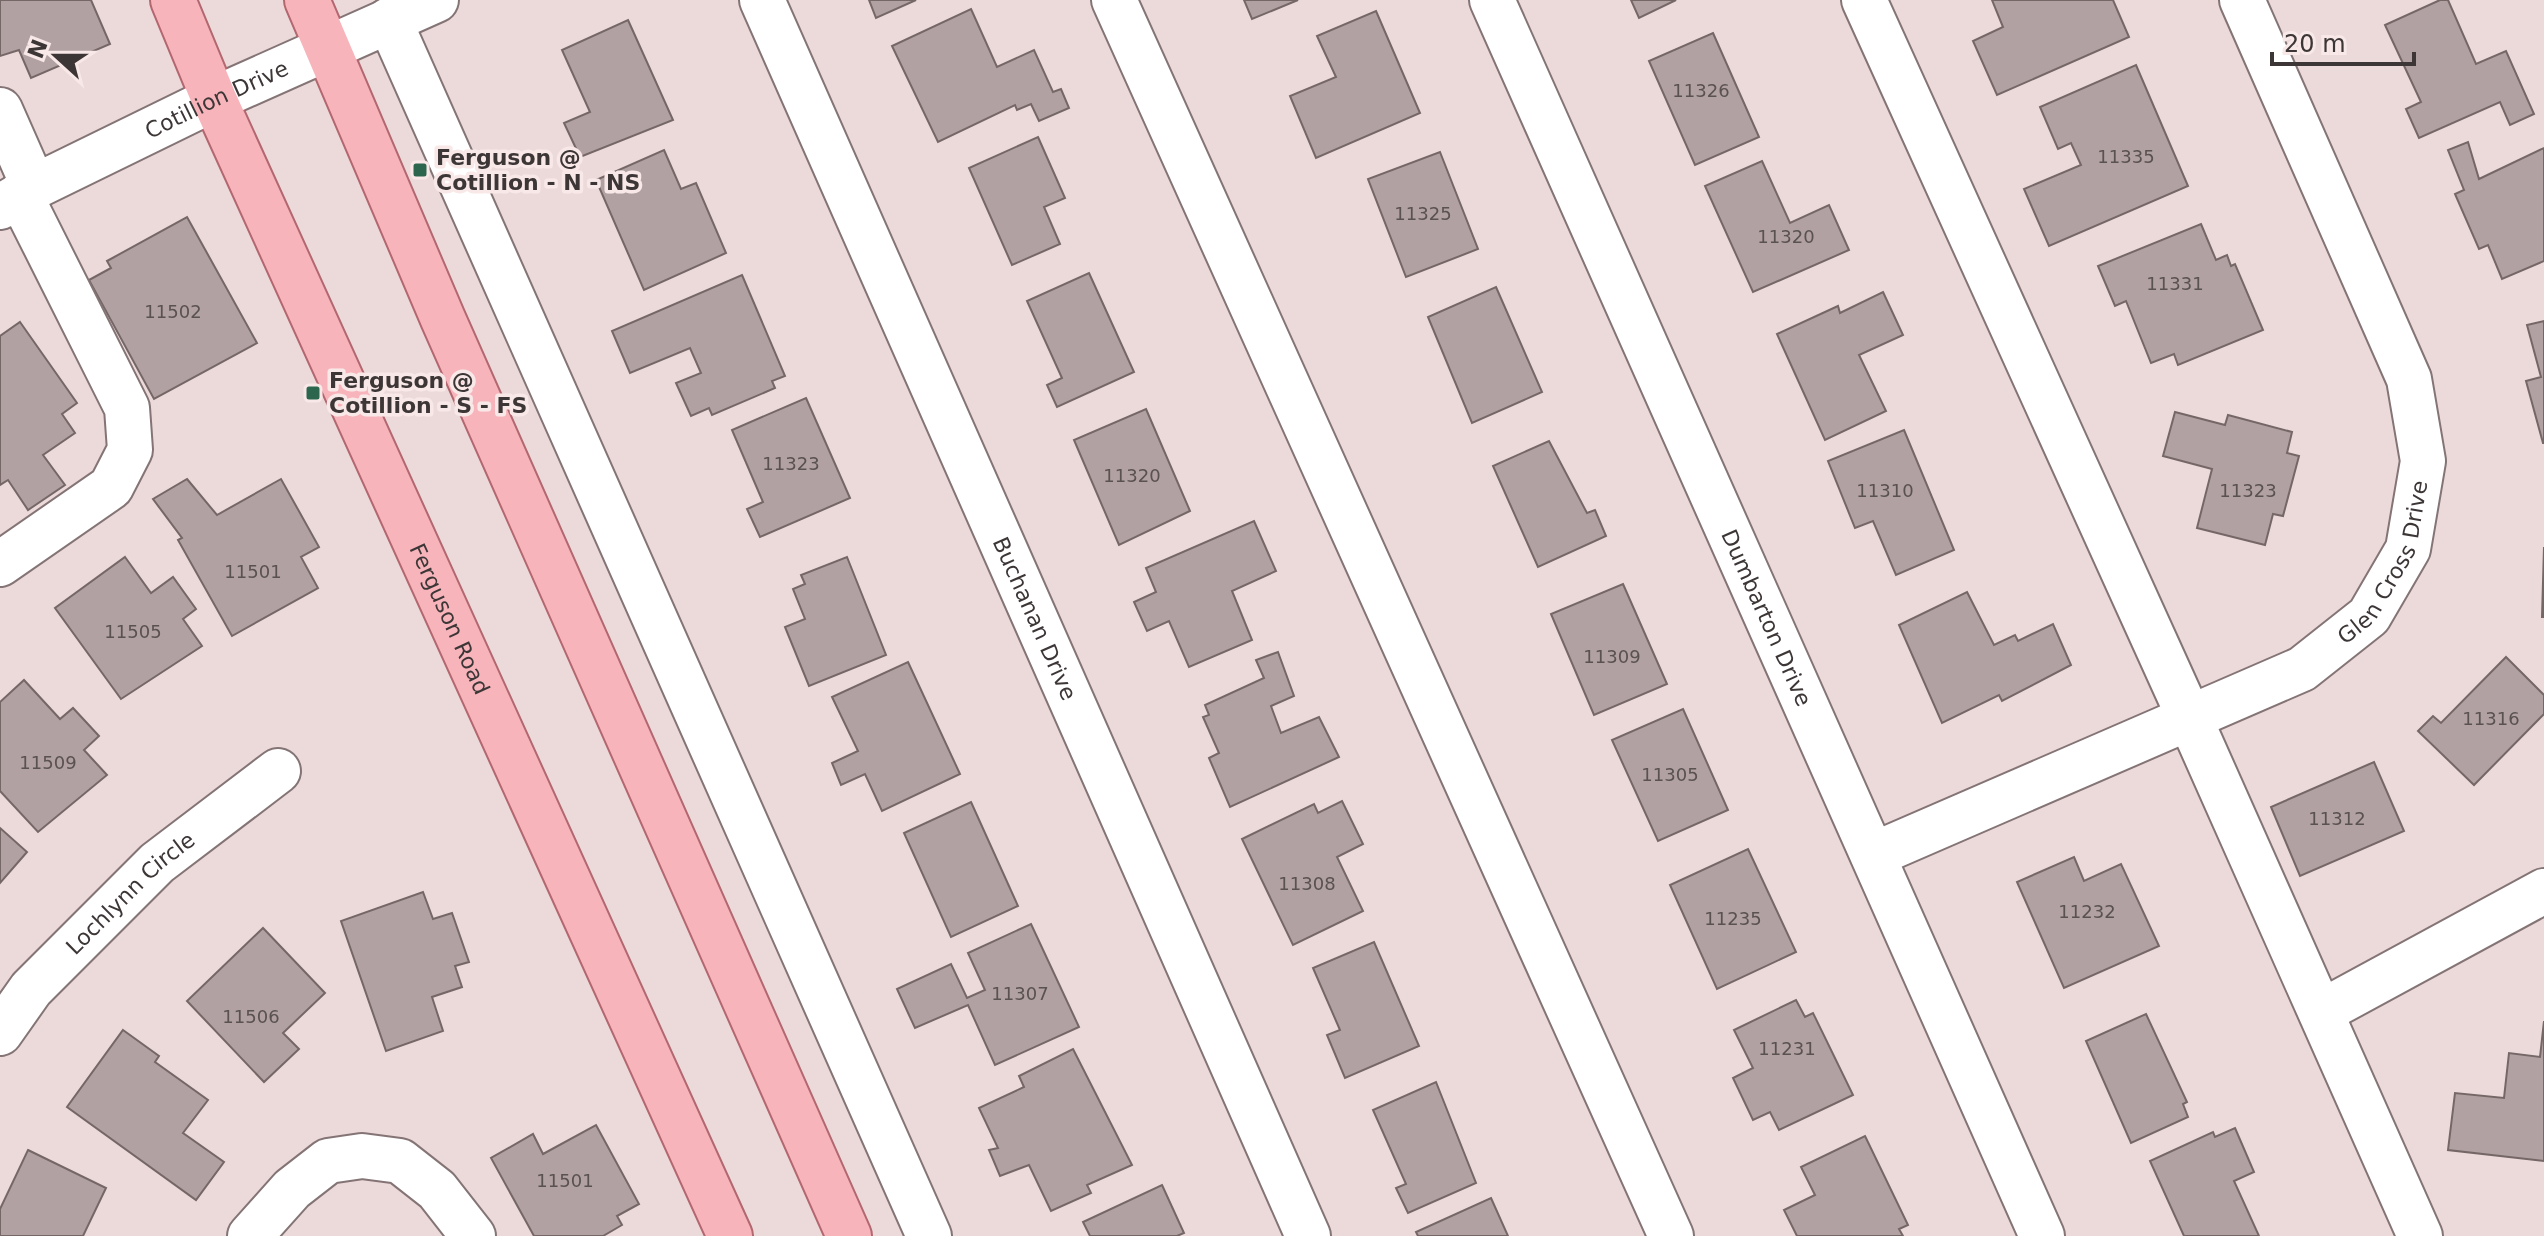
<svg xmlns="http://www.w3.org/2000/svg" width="2544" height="1236" font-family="'DejaVu Sans',sans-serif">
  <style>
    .building { fill: #b1a1a2; stroke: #766767; stroke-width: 2 }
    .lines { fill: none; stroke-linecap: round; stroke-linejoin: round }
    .minor-casing { stroke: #847475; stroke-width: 48 }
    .major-casing { stroke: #b3676f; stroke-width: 48 }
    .minor { stroke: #fff; stroke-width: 44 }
    .major { stroke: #f7b4bb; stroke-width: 44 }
    .poi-dot { fill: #2c664f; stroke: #f9e8e8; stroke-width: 3 }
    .labels { text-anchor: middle; stroke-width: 7; stroke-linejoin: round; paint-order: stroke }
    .number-label { font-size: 18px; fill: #5a5151 }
    .street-label { font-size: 22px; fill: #3d3636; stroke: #f9e8e8 }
    .poi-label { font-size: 22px; font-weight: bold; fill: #3d3636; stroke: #f9e8e8; text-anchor: start }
  </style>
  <rect width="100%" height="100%" fill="#ecdadb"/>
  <!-- building -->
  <g class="building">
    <polygon points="0,0 91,0 110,44 31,78 19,50 0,56"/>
    <polygon points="869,0 916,0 876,18"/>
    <polygon points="1244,0 1298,0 1252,19"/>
    <polygon points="1631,0 1676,0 1639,18"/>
    <polygon points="1992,0 2113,0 2129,37 1997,95 1973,41 2003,27"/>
    <polygon points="2440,0 2448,0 2476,64 2506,51 2534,114 2510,125 2500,102 2419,138 2406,109 2421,102 2385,25"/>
    <polygon points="971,9 997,67 1034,50 1053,92 1061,89 1069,108 1039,121 1031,104 1017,110 1015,105 938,142 892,46"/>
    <polygon points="1376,11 1420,113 1316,158 1290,96 1336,77 1317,36"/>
    <polygon points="628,20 673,120 580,157 564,123 590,112 562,50"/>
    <polygon points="1713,33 1759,137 1695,165 1649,61"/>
    <polygon points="2136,65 2188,186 2049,246 2024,189 2081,165 2071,143 2058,149 2040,107"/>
    <polygon points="1038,137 1065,198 1044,207 1060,244 1012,265 969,168"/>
    <polygon points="2468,142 2479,179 2544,148 2544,261 2502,279 2488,245 2479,249 2455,194 2464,190 2448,150"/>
    <polygon points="664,150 681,189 696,183 726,253 644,290 596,180"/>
    <polygon points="1440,152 1478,249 1406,277 1368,179"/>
    <polygon points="1762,161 1790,223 1829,205 1849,250 1753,292 1705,186"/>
    <polygon points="187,217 257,343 154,399 89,280 111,268 107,261"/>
    <polygon points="2201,224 2216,260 2227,255 2231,266 2235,264 2263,330 2178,365 2174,354 2151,363 2126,301 2115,306 2098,266"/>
    <polygon points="1089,273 1134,372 1057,407 1047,385 1062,378 1027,301"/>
    <polygon points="742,275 785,376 772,381 775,388 712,415 709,408 691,416 676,383 701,373 690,348 630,373 612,331"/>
    <polygon points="1496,287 1542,392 1472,423 1428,317"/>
    <polygon points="1883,292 1903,335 1859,355 1886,411 1825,440 1777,334 1838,306 1840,313"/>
    <polygon points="2544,321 2544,443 2543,443 2526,381 2541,377 2527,325"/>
    <polygon points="20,322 77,403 62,414 75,433 43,455 65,485 28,510 8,480 0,485 0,336"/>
    <polygon points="806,398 850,498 760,537 747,509 763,502 732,430"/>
    <polygon points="1146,409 1190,511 1119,545 1074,440"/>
    <polygon points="2175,412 2225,425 2228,415 2292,432 2287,453 2299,456 2283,516 2273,514 2265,545 2197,528 2212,469 2163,456"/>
    <polygon points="1904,430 1954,550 1896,575 1873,521 1855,528 1828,461"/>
    <polygon points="1549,441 1587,513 1595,510 1606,536 1538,567 1493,466"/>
    <polygon points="187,479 217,515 281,479 319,547 301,557 318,588 232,636 178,540 182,538 153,499"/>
    <polygon points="1254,521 1276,571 1232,591 1252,640 1189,667 1169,621 1147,631 1134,602 1156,592 1146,568"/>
    <polygon points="2544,547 2544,617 2542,617"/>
    <polygon points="125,557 151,593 173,577 196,609 183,619 202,646 121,699 55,608"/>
    <polygon points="847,557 886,655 809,686 785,627 805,619 793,589 805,584 801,575"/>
    <polygon points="1623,584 1667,684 1594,715 1551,614"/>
    <polygon points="1967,592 1994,645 2015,635 2018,641 2053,624 2071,665 2002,701 1999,695 1942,723 1899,625"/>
    <polygon points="1278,652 1294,696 1271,706 1281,733 1319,717 1339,757 1230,807 1209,758 1219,753 1203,717 1209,715 1205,705 1264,678 1256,660"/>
    <polygon points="2506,657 2544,695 2544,714 2474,785 2418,731 2433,716 2441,723"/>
    <polygon points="908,662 960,774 882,811 865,774 841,785 832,763 858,751 832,697"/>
    <polygon points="24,680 60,719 73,708 99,736 84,750 107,775 38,832 0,791 0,702"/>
    <polygon points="1683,709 1728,810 1658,841 1612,740"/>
    <polygon points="2374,762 2404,831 2300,876 2271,807"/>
    <polygon points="1342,801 1363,844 1337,857 1363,911 1293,945 1242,839 1314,804 1318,813"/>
    <polygon points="971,802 1018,906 951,937 904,833"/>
    <polygon points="0,828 27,852 0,883"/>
    <polygon points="1748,849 1796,952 1717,989 1670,885"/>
    <polygon points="2074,857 2084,881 2121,864 2159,946 2064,988 2017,882"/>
    <polygon points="423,892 433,919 452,913 469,962 455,966 462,987 432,997 443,1031 386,1051 341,921"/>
    <polygon points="1031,924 1079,1027 995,1065 968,1005 915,1028 897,989 951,964 967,998 985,990 968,953"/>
    <polygon points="263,928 325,993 283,1033 299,1049 264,1082 187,1001"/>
    <polygon points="1374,942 1419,1046 1345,1078 1327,1035 1340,1030 1313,968"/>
    <polygon points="1796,1000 1805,1017 1813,1013 1853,1095 1779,1130 1770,1112 1753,1120 1733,1078 1753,1068 1734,1030"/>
    <polygon points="2146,1014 2187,1102 2183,1104 2188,1117 2131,1143 2086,1041"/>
    <polygon points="2544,1021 2544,1161 2448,1150 2455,1093 2504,1098 2509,1053 2540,1057"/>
    <polygon points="123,1030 159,1056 155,1062 208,1100 183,1133 224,1162 196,1200 67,1107"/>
    <polygon points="1073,1049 1132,1165 1087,1185 1091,1193 1051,1211 1029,1165 1000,1176 989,1150 998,1148 979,1108 1024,1087 1019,1076"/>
    <polygon points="1436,1082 1476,1183 1408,1213 1396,1188 1406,1184 1373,1110"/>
    <polygon points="596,1125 639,1204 617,1216 622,1225 603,1236 534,1236 491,1158 533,1134 543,1154"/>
    <polygon points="2235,1128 2254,1172 2234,1181 2259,1236 2184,1236 2150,1161 2213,1132 2215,1137"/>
    <polygon points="1865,1136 1908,1225 1899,1229 1903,1236 1797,1236 1784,1210 1815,1195 1801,1167"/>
    <polygon points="28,1150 106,1188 83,1236 0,1236 0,1209"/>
    <polygon points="1162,1185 1184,1233 1177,1236 1090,1236 1083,1222"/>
    <polygon points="1491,1198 1508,1236 1418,1236 1416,1232"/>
  </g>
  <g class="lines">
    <defs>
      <g id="minor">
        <path id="s1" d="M762 0 1308 1236"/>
        <polyline points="1114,0 1671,1236"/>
        <path id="s2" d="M1492 0 2042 1236"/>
        <polyline points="1864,0 2190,719 2420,1236"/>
        <polyline points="389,20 929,1236"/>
        <polyline points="0,110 34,187"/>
        <path id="s3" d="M0 207 34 187 214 99 436 0"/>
        <polyline points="0,564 111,487 130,450 127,408 20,195"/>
        <path id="s4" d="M1873 855 2302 669 2369 616 2408 549 2423 461 2409 379 2242 0"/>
        <polyline points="2321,1012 2544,891"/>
        <path id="s5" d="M0 1033 31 989 157 863 278 771"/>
        <polyline points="250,1236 292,1189 328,1161 362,1156 400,1161 437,1190 473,1236"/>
      </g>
      <g id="major">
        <path id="s6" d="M173 0 214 99 730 1236"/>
        <polyline points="307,0 443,319 849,1236"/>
      </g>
    </defs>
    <!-- minor casing -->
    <use href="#minor" class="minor-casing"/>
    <!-- major casing -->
    <use href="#major" class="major-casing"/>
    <!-- minor -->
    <use href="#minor" class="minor"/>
    <!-- major -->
    <use href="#major" class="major"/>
  </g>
  <!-- markers -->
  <g class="poi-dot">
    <rect x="412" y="162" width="16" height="16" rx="4"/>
    <rect x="305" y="385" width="16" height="16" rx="4"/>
  </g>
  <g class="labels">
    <!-- number labels -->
    <g class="number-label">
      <text x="1701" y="97">11326</text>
      <text x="2126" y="163">11335</text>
      <text x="1423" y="220">11325</text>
      <text x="1786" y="243">11320</text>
      <text x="2175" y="290">11331</text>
      <text x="173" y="318">11502</text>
      <text x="791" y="470">11323</text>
      <text x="1132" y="482">11320</text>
      <text x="1885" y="497">11310</text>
      <text x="2248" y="497">11323</text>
      <text x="253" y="578">11501</text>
      <text x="133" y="638">11505</text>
      <text x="1612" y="663">11309</text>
      <text x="2491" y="725">11316</text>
      <text x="48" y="769">11509</text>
      <text x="1670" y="781">11305</text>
      <text x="2337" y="825">11312</text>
      <text x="1307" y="890">11308</text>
      <text x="2087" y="918">11232</text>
      <text x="1733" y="925">11235</text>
      <text x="1020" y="1000">11307</text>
      <text x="251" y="1023">11506</text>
      <text x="1787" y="1055">11231</text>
      <text x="565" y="1187">11501</text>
    </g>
    <!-- street labels -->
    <g class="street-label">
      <text dy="8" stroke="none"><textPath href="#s3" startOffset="242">Cotillion Drive</textPath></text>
      <text dy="8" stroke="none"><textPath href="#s4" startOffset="608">Glen Cross Drive</textPath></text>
      <text dy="8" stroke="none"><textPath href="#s1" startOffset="676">Buchanan Drive</textPath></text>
      <text dy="8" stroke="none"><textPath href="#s2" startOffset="676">Dumbarton Drive</textPath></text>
      <text dy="8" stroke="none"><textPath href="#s6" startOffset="678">Ferguson Road</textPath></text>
      <text dy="8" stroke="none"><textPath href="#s5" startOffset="192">Lochlynn Circle</textPath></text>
    </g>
    <!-- poi labels -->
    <g class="poi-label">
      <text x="436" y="165">Ferguson @<tspan x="436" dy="25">Cotillion - N - NS</tspan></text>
      <text x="329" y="388">Ferguson @<tspan x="329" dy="25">Cotillion - S - FS</tspan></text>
    </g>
  </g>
  <!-- north arrow -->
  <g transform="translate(56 56) rotate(291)" stroke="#f9e8e8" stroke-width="6" paint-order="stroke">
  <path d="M0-6L14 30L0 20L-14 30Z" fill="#3d3636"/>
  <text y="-12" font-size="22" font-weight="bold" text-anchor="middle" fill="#3d3636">N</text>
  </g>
  <!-- scale -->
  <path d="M2272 52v12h142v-12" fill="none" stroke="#3d3636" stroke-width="4"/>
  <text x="2284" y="52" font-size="24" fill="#3d3636" stroke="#f9e8e8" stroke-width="6" paint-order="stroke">20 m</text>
</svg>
